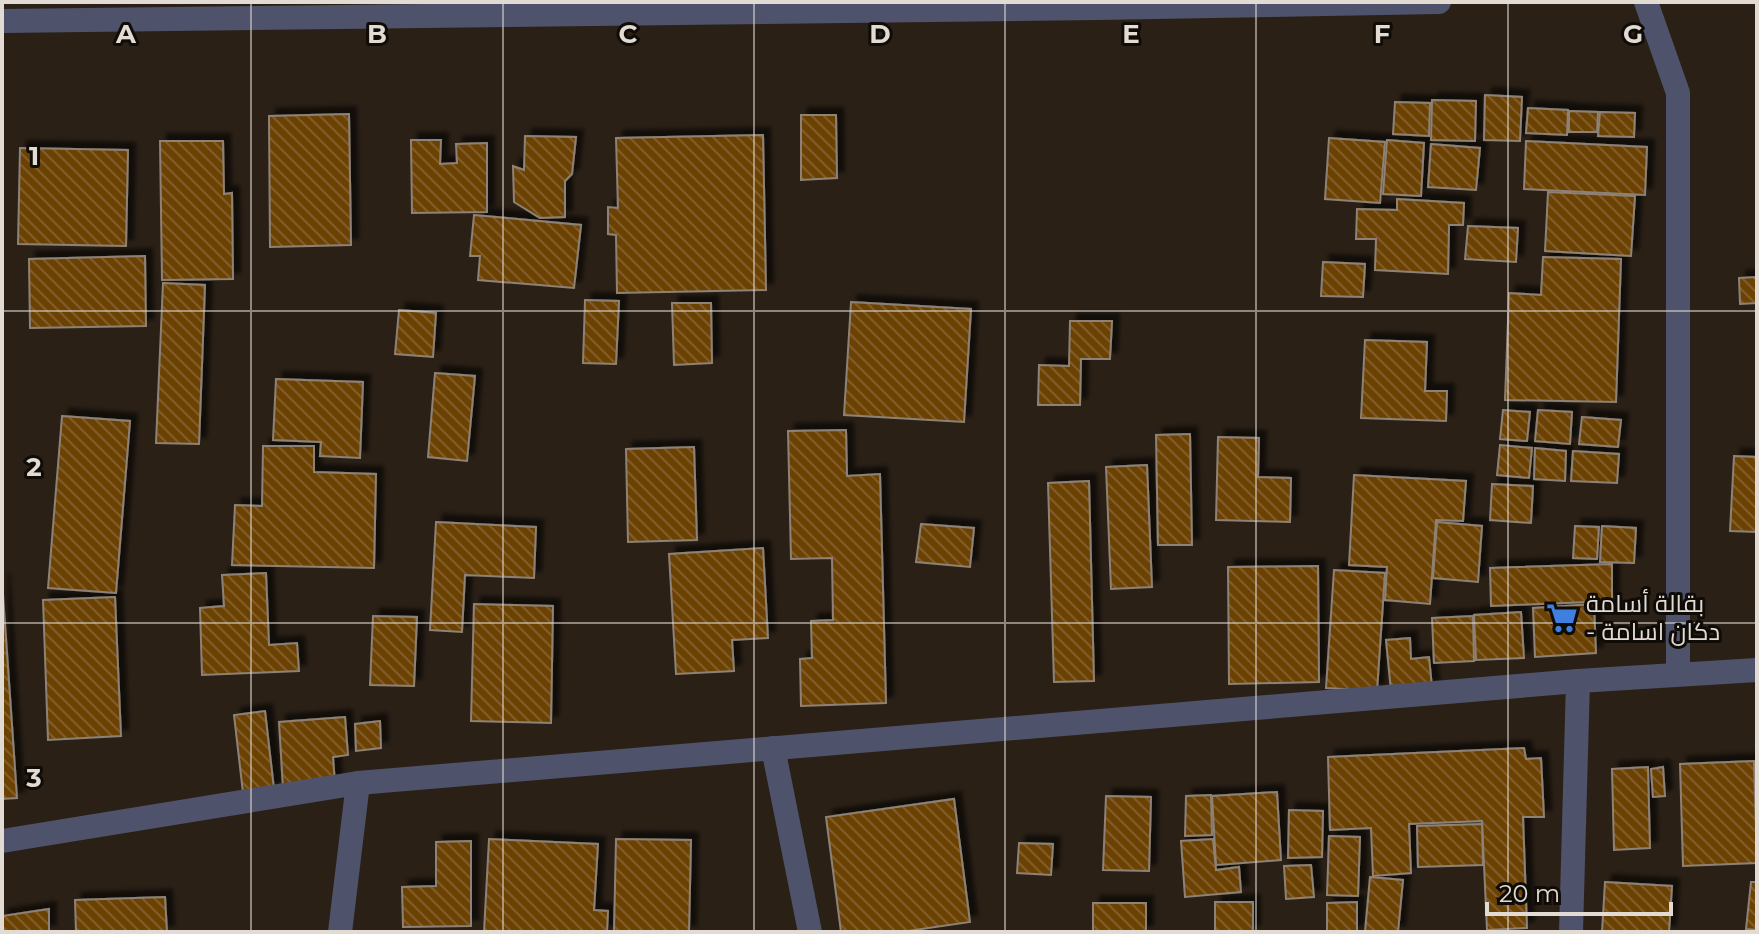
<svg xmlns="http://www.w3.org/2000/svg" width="1759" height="934" font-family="Montserrat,Cairo,sans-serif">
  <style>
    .building { fill: url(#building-back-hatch); stroke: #8e8276; stroke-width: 2; filter: url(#shadow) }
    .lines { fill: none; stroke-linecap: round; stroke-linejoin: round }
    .minor { stroke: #4e536b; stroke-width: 24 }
    .grid { fill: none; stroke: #e2dbd4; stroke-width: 2; stroke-opacity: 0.55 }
    .labels { text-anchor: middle; stroke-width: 6; stroke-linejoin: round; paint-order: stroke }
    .poi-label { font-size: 24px; fill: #e2dbd4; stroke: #0f0b07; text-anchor: start }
    .grid-label { font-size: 26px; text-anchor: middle; font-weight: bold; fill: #e2dbd4; stroke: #0f0b07; stroke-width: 6; stroke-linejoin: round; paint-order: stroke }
  </style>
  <defs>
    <pattern id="building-back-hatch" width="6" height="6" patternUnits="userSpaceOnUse" patternTransform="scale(2)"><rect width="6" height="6" fill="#6c4205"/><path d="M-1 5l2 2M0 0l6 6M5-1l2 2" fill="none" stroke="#815d29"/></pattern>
    <filter id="shadow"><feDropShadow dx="7" dy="-7" stdDeviation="2" flood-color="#0009"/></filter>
  </defs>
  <rect width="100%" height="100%" fill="#2a2016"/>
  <!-- building -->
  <g class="building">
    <polygon points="1485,95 1522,97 1520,141 1484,140"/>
    <polygon points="1432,100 1476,101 1475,141 1431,140"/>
    <polygon points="1395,102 1430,103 1429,136 1393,134"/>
    <polygon points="1528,108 1568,110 1567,135 1526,133"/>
    <polygon points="1569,111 1598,112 1597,132 1569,132"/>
    <polygon points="1600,112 1635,113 1634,137 1598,136"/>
    <polygon points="349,114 351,245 270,247 269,116"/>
    <polygon points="801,115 836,115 837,178 801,180"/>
    <polygon points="763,135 766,290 617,293 616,235 608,234 608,207 618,208 616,138"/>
    <polygon points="525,136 576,137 572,174 565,181 565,217 540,218 514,202 513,166 524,170"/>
    <polygon points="1329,138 1385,142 1380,203 1325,199"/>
    <polygon points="411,140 441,140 440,164 457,163 456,144 487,143 487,212 412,213"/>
    <polygon points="1387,140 1424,143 1421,196 1383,194"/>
    <polygon points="160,141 223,141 224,194 232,193 233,279 162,280"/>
    <polygon points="1526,141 1647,147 1645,195 1524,189"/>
    <polygon points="1431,144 1480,148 1476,190 1428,187"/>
    <polygon points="20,148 128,150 126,246 18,244"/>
    <polygon points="1548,192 1635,196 1631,256 1545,251"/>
    <polygon points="1397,199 1464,203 1463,225 1449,225 1448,274 1375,270 1376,239 1356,239 1357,209 1397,210"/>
    <polygon points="474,215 581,225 574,288 478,280 480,256 470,256"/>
    <polygon points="1468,226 1518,228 1516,262 1465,259"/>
    <polygon points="145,256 146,326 30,328 29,259"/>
    <polygon points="1543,257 1621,259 1616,402 1505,400 1509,293 1541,295"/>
    <polygon points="1323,262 1365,264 1363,297 1321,296"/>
    <polygon points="1757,277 1757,303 1740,304 1739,278"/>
    <polygon points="163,283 205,285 199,444 156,443"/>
    <polygon points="585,300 619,301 616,364 583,363"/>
    <polygon points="851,302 971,309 964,422 844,415"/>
    <polygon points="672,303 711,303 712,363 674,365"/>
    <polygon points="399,310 436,313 433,357 395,354"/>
    <polygon points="1070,321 1112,321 1110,359 1081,359 1080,405 1038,405 1039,365 1069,366"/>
    <polygon points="1365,340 1427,342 1425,391 1447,391 1446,421 1361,418"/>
    <polygon points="435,373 475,376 467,461 428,457"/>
    <polygon points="276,379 363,382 360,458 320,456 321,442 273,440"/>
    <polygon points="1503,410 1530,412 1527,441 1500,439"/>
    <polygon points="1538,410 1572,412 1570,444 1535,441"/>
    <polygon points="62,416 130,421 116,593 48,588"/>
    <polygon points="1582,417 1621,420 1618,447 1579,444"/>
    <polygon points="846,430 847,476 880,474 886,703 801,706 800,659 812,658 811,621 833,620 832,558 791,559 788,431"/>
    <polygon points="1190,434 1192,545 1158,545 1156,435"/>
    <polygon points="1218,437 1259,438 1258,477 1291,478 1290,522 1216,520"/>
    <polygon points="1500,445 1532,448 1529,478 1497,475"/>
    <polygon points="263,446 314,446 314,472 376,474 374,568 232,565 235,505 262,506"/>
    <polygon points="694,447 697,540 628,542 626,449"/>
    <polygon points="1535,448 1566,451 1565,481 1534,479"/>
    <polygon points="1573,451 1619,454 1617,483 1571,481"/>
    <polygon points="1734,456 1757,457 1757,532 1730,531"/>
    <polygon points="1147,465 1152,587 1111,589 1106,467"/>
    <polygon points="1354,475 1466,481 1463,521 1436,520 1430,604 1385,600 1387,567 1349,565"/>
    <polygon points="1089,481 1094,681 1054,682 1048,483"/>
    <polygon points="1492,484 1533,486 1531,523 1490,520"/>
    <polygon points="436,522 536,527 534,578 465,575 462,632 430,630"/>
    <polygon points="1437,522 1482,526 1478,582 1433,578"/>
    <polygon points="921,524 974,528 970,567 916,562"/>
    <polygon points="1575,526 1599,527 1597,559 1573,558"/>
    <polygon points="1602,526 1636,528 1634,563 1600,562"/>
    <polygon points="763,548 768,638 732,640 734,671 676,674 669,554"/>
    <polygon points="1612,564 1612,601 1491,606 1490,568"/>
    <polygon points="1318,566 1319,682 1229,684 1228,567"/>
    <polygon points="1334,570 1385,573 1377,691 1326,688"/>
    <polygon points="266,573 269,645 297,643 299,671 202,675 200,608 224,606 222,575"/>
    <polygon points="2,580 17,798 2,799"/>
    <polygon points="115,597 121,736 48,740 43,600"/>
    <polygon points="474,604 553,606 551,723 471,721"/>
    <polygon points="1594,604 1596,653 1535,657 1533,608"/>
    <polygon points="1521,612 1524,658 1476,660 1474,615"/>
    <polygon points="373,616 417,617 414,686 370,685"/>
    <polygon points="1473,616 1474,661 1434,663 1432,618"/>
    <polygon points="1410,638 1411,659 1429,657 1432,687 1391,691 1386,640"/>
    <polygon points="265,711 274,789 243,793 234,715"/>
    <polygon points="345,717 348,755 333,757 335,784 283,788 279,722"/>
    <polygon points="380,721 381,748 356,751 355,724"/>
    <polygon points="1524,748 1526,759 1541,758 1544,817 1523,817 1527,928 1487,930 1482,821 1409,824 1411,873 1373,876 1371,828 1330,830 1328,757"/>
    <polygon points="1754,761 1757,863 1683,866 1680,764"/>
    <polygon points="1648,767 1650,848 1614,850 1612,769"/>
    <polygon points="1663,767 1665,796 1653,797 1651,769"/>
    <polygon points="1277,792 1281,860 1216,865 1212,796"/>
    <polygon points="1211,795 1212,835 1185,836 1186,796"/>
    <polygon points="1106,796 1151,797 1149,871 1103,870"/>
    <polygon points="954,799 970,922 901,932 841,932 826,817"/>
    <polygon points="1289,810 1323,811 1322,857 1288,858"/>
    <polygon points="1482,824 1483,865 1418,867 1417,826"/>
    <polygon points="1329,836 1360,837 1358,896 1327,895"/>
    <polygon points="489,839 598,844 594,910 608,911 607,932 484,932"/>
    <polygon points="616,839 691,840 689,932 614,932"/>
    <polygon points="1213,839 1216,870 1239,867 1241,892 1185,897 1181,841"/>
    <polygon points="471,841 471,926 403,927 402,887 436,886 436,842"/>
    <polygon points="1019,843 1053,844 1051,875 1017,873"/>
    <polygon points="1311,865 1314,897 1286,899 1284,866"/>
    <polygon points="1370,877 1403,880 1398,932 1365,932"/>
    <polygon points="1605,882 1672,886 1669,932 1602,932"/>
    <polygon points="1751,882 1757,882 1757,930 1746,929"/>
    <polygon points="165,897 167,932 76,932 75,900"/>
    <rect x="1215" y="902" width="38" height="30"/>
    <polygon points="1357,902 1357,932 1327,932 1327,903"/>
    <rect x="1093" y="903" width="53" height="29"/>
    <polygon points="49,909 49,932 2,932 2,916"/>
  </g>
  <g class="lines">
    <!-- minor -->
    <g class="minor">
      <polyline points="1646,2 1678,93 1678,673"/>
      <polyline points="2,21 1098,8 1439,2"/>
      <polyline points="773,748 810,932"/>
      <polyline points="2,841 358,783 1578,681 1757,670"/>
      <polyline points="340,932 358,783"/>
      <polyline points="1571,932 1578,681"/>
    </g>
  </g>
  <!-- grid -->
  <path class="grid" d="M251 2V932M503 2V932M754 2V932M1005 2V932M1256 2V932M1508 2V932M2 311H1757M2 623H1757"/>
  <!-- icons -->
  <defs>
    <symbol id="supermarket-bare" viewBox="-9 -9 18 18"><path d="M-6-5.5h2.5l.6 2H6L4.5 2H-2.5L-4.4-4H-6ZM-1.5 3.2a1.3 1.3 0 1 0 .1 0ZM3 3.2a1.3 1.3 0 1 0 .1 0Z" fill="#3f7fe0" stroke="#0f0b07" stroke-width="2.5" paint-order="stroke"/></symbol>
  </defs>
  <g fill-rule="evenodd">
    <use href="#supermarket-bare" x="1540" y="596" width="44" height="44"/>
  </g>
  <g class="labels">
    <!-- poi labels -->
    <g class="poi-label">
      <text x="1586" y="612">بقالة أسامة<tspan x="1586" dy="28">- دكان اسامة</tspan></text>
    </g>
  </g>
  <g class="grid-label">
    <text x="126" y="43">A</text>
    <text x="377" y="43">B</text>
    <text x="628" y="43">C</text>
    <text x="880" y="43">D</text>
    <text x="1131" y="43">E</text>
    <text x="1382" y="43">F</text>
    <text x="1633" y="43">G</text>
    <text x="34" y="165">1</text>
    <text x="34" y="476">2</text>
    <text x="34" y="787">3</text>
  </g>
  <!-- border -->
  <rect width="1759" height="934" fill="none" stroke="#e2dbd4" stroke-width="8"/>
  <!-- scale -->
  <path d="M1487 902v12h184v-12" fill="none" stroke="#e2dbd4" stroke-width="4"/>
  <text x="1499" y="902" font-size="24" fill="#e2dbd4" stroke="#0f0b07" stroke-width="6" paint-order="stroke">20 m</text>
</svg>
